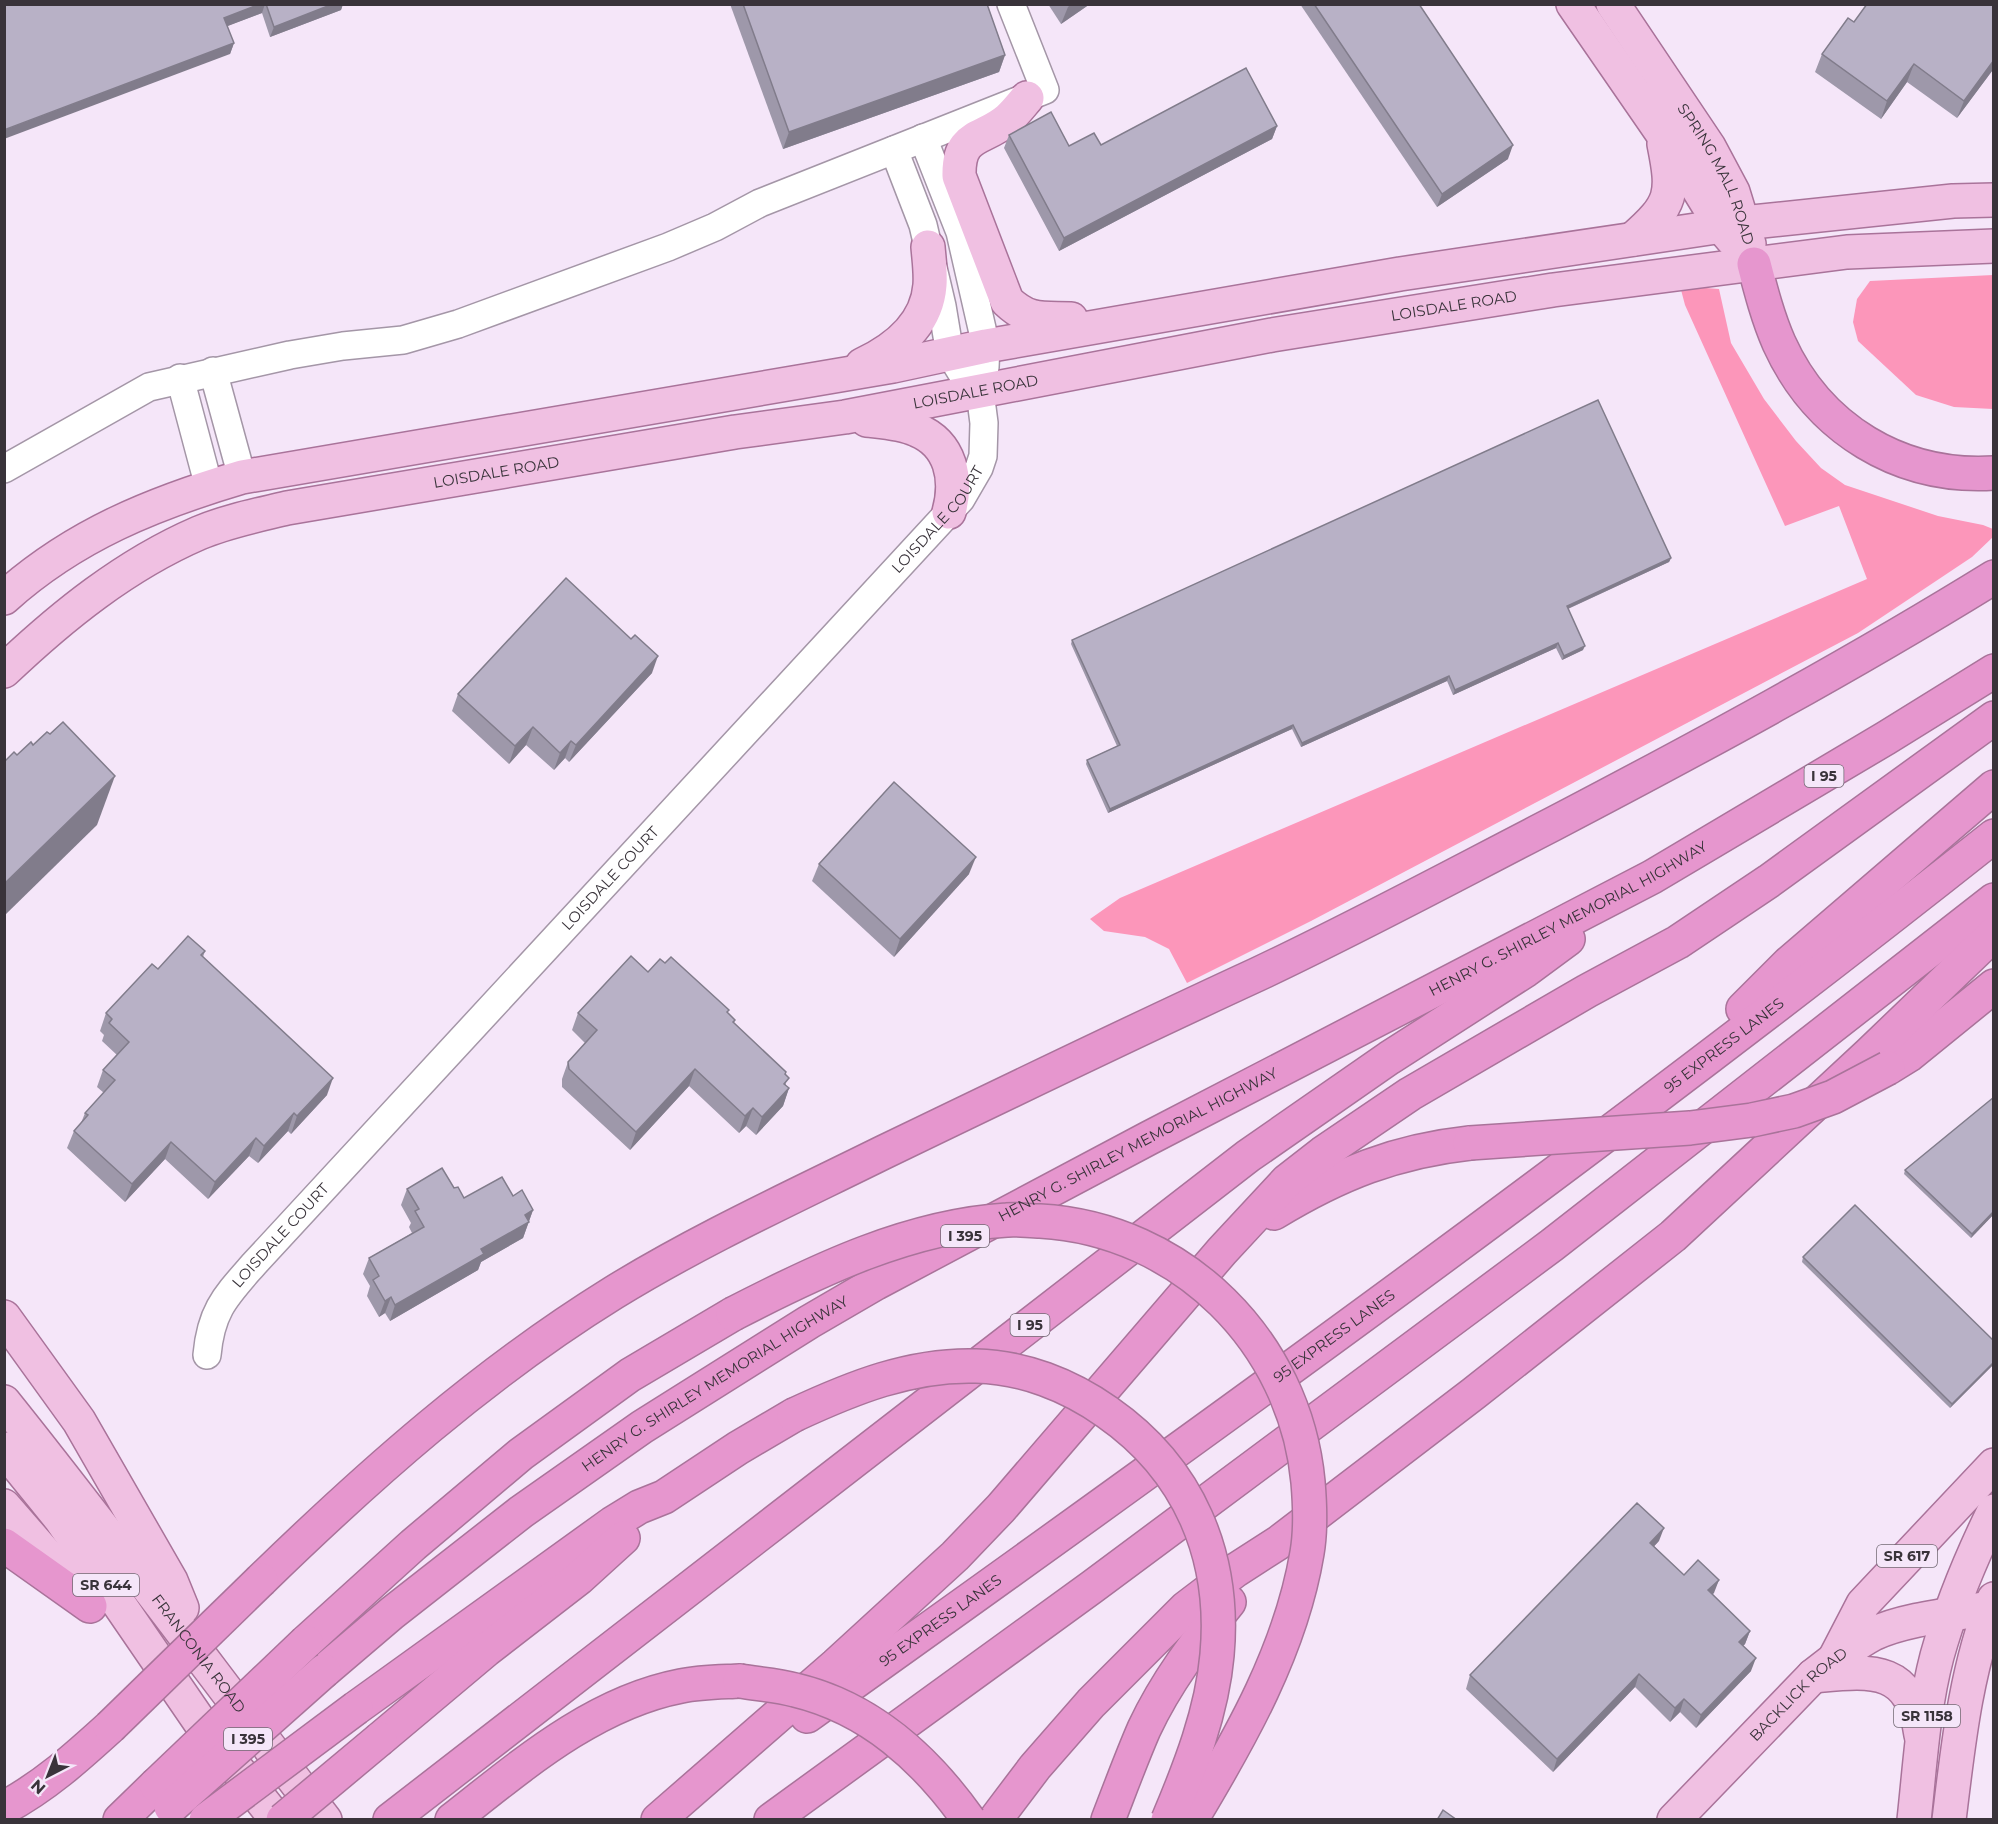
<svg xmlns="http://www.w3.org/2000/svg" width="1998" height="1824" font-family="Montserrat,sans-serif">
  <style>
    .forest { fill: #fc96ba }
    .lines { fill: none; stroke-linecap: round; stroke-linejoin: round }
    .minor-casing { stroke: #a496a7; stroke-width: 30 }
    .major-casing { stroke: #a9739a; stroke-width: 36 }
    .highway-casing { stroke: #a9739a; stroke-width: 36 }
    .minor { stroke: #fff; stroke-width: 27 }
    .major { stroke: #f0c0e2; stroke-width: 33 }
    .highway { stroke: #e696ce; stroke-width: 33 }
    .highway-bridge-casing { stroke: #a9739a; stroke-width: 36; stroke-linecap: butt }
    .highway-bridge { stroke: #e696ce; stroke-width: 33 }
    .wall { fill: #9e98aa }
    .shaded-wall { fill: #817c8b }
    .building { fill: #b8b1c6; stroke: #817c8b; stroke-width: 1.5 }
    .labels { text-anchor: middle; stroke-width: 4.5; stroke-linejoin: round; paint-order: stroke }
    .shield { fill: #f5e6f9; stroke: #716973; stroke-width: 1.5 }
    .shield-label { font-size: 14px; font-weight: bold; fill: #39333a }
    .street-label { font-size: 15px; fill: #39333a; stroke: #f5e6f9 }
  </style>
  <rect width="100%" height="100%" fill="#f5e6f9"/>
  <!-- forest -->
  <g class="forest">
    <polygon points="1993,275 1993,409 1954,407 1916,395 1858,341 1853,322 1857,299 1870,281"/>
    <polygon points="1680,286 1719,289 1731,343 1764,399 1796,441 1821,468 1845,485 1938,516 1983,525 1993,529 1993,537 1972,557 1858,633 1311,921 1187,983 1169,949 1145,937 1104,931 1090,919 1120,898 1867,579 1839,506 1785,526 1685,305"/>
  </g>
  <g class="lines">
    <defs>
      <g id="minor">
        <polyline points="894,150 923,225 942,306 950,354 961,372 980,392"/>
        <polyline points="213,371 242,477"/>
        <polyline points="180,378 209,487"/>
        <polyline points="4,469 149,387 290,355 343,346 403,340 458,324 668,247 715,227 760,203 1045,90 1011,4"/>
        <path id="s1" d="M207 1355C211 1310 226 1296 254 1264L961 499 979 468 983 456 984 423 980 392 985 367 986 346 960 232 923 138"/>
      </g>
      <g id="major">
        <polyline points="1573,4 1680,159 1721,226 1733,240"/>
        <path id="s2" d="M1613 4 1709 147 1733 192 1749 244"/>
        <path d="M1027 98C1021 105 1015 113 1008 119 983 141 958 132 959 176L1007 301C1029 322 1042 318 1071 319"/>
        <path d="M1633 239C1673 204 1674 194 1664 144"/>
        <path d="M862 365C896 349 927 325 930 285 931 273 929 259 928 247"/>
        <path d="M867 420C884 422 902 423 917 430 951 444 958 479 949 512"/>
        <path d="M4 598C74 535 154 503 242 477L893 366 986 346 1400 274 1743 223 1953 201 1994 200"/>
        <path id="s3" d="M4 671C62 616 125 565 199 533 227 521 258 515 287 508L735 432 845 417 1272 335 1553 290 1847 252 1994 246"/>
        <polyline points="4,1317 79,1421 171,1581 182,1608"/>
        <path id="s4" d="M4 1402C114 1539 218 1681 325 1820"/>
        <polyline points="4,1449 60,1518 202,1725 277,1820"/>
        <polyline points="4,1506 76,1589"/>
        <polyline points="1836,1656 1863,1604 1994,1465"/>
        <path d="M1813 1676C1870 1671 1911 1664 1921 1735"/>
        <path id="s5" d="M1674 1820 1813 1676C1832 1661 1851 1646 1873 1634 1904 1619 1956 1614 1990 1608"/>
        <path d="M1914 1820C1920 1766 1923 1709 1937 1656 1951 1606 1971 1558 1994 1511"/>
        <path d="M1949 1820C1958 1746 1966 1668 1994 1599"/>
      </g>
      <g id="highway">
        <path d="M1754 264C1761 291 1768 318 1779 343 1818 429 1900 479 1994 473"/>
        <polyline points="1743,1009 1789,963 1994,787"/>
        <polyline points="1888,1068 1909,1055 1994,986"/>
        <path d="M1274 1213C1338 1174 1396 1151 1470 1143"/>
        <polyline points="4,1545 90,1606"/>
        <path d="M261 1580C370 1474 484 1373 613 1293 699 1240 791 1198 882 1153 1006 1093 1130 1033 1256 975 1356 928 1454 875 1553 824 1702 746 1850 666 1994 577"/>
        <polyline points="306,1642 413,1545 521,1454 630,1375 733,1314"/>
        <path id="s6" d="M324 1671 392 1613 521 1512 642 1427 809 1322 876 1283 1149 1138 1652 877 1886 738 1994 671"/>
        <polyline points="356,1708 613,1523 639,1507 664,1497 738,1448 794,1415"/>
        <path id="s7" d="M807 1716C1208 1430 1608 1142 1994 836"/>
        <polyline points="380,1739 486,1650 579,1578 623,1538"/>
        <path d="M4 1808C45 1786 77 1757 110 1727"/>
        <polyline points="120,1820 156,1785"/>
        <polyline points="390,1820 1248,1156 1389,1058 1526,970 1568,939"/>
        <path d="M452 1820C521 1766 593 1703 681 1686 700 1682 721 1682 740 1681"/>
        <polyline points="658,1820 836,1665 955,1556 1001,1508 1222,1251 1287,1181 1323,1153 1410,1094 1587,991 1678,942 1769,881 1994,718"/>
        <polyline points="771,1820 1092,1587 1552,1245 1994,900"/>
        <polyline points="995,1820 1035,1767 1091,1703 1186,1608 1236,1570 1278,1543 1473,1394 1673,1236 1869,1054 1994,934"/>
        <path d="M1108 1820C1120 1789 1131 1759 1144 1729 1166 1682 1197 1641 1229 1602"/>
      </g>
    </defs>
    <!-- minor casing -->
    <use href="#minor" class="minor-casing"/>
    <!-- major casing -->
    <use href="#major" class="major-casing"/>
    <!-- highway casing -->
    <use href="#highway" class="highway-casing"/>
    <!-- minor -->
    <use href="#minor" class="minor"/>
    <!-- major -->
    <use href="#major" class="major"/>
    <!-- highway -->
    <use href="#highway" class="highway"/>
    <defs>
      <g id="highway-bridge">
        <polyline points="1470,1143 1690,1128 1752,1120 1794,1111 1833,1097 1888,1068"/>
        <path d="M733 1314C818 1270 910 1226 1007 1220 1018 1219 1029 1221 1040 1221 1182 1229 1295 1342 1308 1482 1310 1505 1311 1530 1307 1553 1291 1649 1241 1737 1191 1820"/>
        <path d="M794 1415C852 1388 911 1364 976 1366 1023 1367 1069 1385 1107 1412 1189 1469 1226 1556 1217 1655 1212 1712 1190 1768 1168 1820"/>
        <path d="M740 1681C758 1684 777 1685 795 1690 870 1708 925 1758 969 1820"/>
        <polyline points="110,1727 261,1580"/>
        <polyline points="156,1785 306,1642"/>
        <polyline points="171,1807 324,1671"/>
        <polyline points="206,1820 356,1708"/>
        <polyline points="283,1820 380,1739"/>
      </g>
    </defs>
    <!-- highway-bridge casing -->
    <use href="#highway-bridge" class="highway-bridge-casing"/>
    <!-- highway-bridge -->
    <use href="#highway-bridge" class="highway-bridge"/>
  </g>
  <!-- wall -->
  <g class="wall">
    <polygon points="4,4 343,4 341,10 270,37 262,13 227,26 234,43 230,54"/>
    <polygon points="730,4 987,4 1005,55 999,72 783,149"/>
    <polygon points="1048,4 1090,4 1061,24"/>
    <polygon points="1300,4 1419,4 1508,159 1437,207"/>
    <polygon points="1994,4 1994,78 1992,71 1957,118 1907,82 1881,119 1815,72 1822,54 1854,22"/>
    <polygon points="1277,126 1272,139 1059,251 1004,148 1009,135 1069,146 1101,145"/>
    <polygon points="1671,558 1669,562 1568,609 1583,650 1562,660 1556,648 1453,695 1447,681 1301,747 1292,729 1108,813 1086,764 1087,760 1117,746 1071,644 1072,640"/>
    <polygon points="652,673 569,762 565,758 554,770 526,745 509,764 452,711 458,694"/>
    <polygon points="819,864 969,874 894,957 812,881"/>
    <polygon points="205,951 203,957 327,1095 291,1134 288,1131 258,1163 249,1156 208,1199 165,1159 125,1202 67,1148 74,1131 81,1123 85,1113 104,1093 97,1087 103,1070 117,1055 102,1041 104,1035 100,1031 106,1013"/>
    <polygon points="648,972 727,1013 735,1020 734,1023 785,1075 786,1086 789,1088 783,1106 756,1135 746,1126 739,1133 689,1086 630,1150 562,1087 562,1079 568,1062 585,1043 572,1030 578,1013"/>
    <polygon points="1905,1170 1994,1214 1971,1238 1904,1174"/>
    <polygon points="454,1188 464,1198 513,1196 533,1210 523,1238 481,1262 478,1270 390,1321 385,1313 379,1317 367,1296 370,1286 363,1274 369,1258 412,1233 409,1227 411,1223 401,1205 407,1189"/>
    <polygon points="1803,1257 1994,1341 1994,1364 1950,1408 1802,1262"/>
    <polygon points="1659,1541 1654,1546 1684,1575 1719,1580 1712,1594 1750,1631 1745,1644 1743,1646 1751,1671 1696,1728 1680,1712 1670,1722 1635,1687 1553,1772 1466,1689 1470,1675"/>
  </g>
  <!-- shaded-wall -->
  <g class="shaded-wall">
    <polygon points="260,4 265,4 262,13 220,29 224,18"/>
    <polygon points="333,4 343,4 341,10 270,37 274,27"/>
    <polygon points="1071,4 1090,4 1061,24 1068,7"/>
    <polygon points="234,43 230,54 4,139 4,130"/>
    <polygon points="1005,55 999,72 783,149 789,132"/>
    <polygon points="1994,60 1994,66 1992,71 1957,118 1964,101"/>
    <polygon points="1914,64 1907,82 1881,119 1887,101"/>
    <polygon points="1277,126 1272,139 1059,251 1064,238"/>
    <polygon points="1513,145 1508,159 1437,207 1442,194"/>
    <polygon points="1671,558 1669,562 1565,610 1567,606"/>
    <polygon points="1558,643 1556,648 1453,695 1455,690"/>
    <polygon points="1585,646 1583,650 1562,660 1564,656"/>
    <polygon points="658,656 652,673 569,762 576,745"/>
    <polygon points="1449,676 1447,681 1301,747 1302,743"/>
    <polygon points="1293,725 1292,729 1108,813 1110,809"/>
    <polygon points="533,727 526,745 509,764 515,746"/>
    <polygon points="571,741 565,758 554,770 560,753"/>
    <polygon points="115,776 97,825 4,916 4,884"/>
    <polygon points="976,857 969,874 894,957 900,939"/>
    <polygon points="695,1069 689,1086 630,1150 636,1132"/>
    <polygon points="333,1078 327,1095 291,1134 297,1116"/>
    <polygon points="789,1088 783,1106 756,1135 762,1117"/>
    <polygon points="753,1108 746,1126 739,1133 745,1116"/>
    <polygon points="294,1113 288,1131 258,1163 264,1146"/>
    <polygon points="256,1138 249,1156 208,1199 215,1182"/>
    <polygon points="171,1142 165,1159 125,1202 132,1184"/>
    <polygon points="533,1210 523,1238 481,1262 478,1270 390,1321 395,1305 481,1249 525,1215"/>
    <polygon points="1994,1211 1994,1214 1971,1238 1972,1234"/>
    <polygon points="391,1297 385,1313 379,1317 385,1301"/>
    <polygon points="1994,1362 1994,1364 1950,1408 1952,1404"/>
    <polygon points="1664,1528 1659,1541 1645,1556 1650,1543"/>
    <polygon points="1719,1580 1714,1593 1704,1604 1708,1590"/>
    <polygon points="1750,1631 1745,1644 1734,1655 1739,1642"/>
    <polygon points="1756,1658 1751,1671 1696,1728 1701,1715"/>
    <polygon points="1639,1674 1635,1687 1553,1772 1557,1759"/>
    <polygon points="1684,1699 1680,1712 1670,1722 1675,1708"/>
  </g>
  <!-- building -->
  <g class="building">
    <polygon points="4,4 260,4 224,18 234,43 4,130"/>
    <polygon points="266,4 333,4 274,27"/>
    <polygon points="743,4 987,4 1005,55 789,132"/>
    <polygon points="1314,4 1419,4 1513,145 1442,194"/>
    <polygon points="1867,4 1994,4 1994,60 1964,101 1914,64 1887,101 1822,54 1848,18 1854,22"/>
    <polygon points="1246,68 1277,126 1064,238 1009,135 1051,112 1069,146 1094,133 1101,145"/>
    <polygon points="1598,400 1671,558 1567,606 1585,646 1564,656 1558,643 1455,690 1449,676 1302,743 1293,725 1110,809 1087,760 1120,745 1072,640"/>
    <polygon points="566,578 631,639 635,635 658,656 576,745 571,741 560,753 533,727 515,746 458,694"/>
    <polygon points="63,722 115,776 4,884 4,762 14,752 17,755 31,742 33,745 47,732 50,734"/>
    <polygon points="894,782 976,857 900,939 819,864"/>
    <polygon points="188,936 205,951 201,955 333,1078 297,1116 294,1113 264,1146 256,1138 215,1182 171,1142 132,1184 74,1131 88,1115 85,1113 115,1080 103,1070 129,1042 109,1023 112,1019 106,1013 152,964 158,969"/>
    <polygon points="631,956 648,972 660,959 665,963 671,957 729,1010 727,1012 735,1020 733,1022 786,1072 785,1074 789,1078 784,1084 789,1088 762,1117 753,1108 745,1116 695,1069 636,1132 569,1069 568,1062 597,1030 578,1013"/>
    <polygon points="1994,1097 1994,1211 1972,1234 1905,1170"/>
    <polygon points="442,1168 454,1188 458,1187 464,1198 502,1177 513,1196 522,1190 533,1210 525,1215 529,1222 481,1249 484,1254 395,1305 391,1297 385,1301 373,1280 379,1276 369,1258 424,1227 415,1211 419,1209 407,1189"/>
    <polygon points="1855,1205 1994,1341 1994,1362 1952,1404 1803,1257"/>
    <polygon points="1637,1503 1664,1528 1650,1543 1684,1575 1698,1560 1719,1580 1708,1590 1750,1631 1739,1642 1756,1658 1701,1715 1684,1699 1675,1708 1639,1674 1557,1759 1470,1675"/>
    <polygon points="1443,1810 1457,1820 1437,1820"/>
  </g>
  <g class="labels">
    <!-- shield labels -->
    <g class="shield">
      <rect x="1804.5" y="765" width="39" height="22" rx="4.5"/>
      <rect x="941" y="1225" width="48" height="22" rx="4.5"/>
      <rect x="1010.5" y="1314" width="39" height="22" rx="4.5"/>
      <rect x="1877" y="1545" width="60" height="22" rx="4.5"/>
      <rect x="73" y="1574" width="66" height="22" rx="4.5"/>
      <rect x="1894" y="1705" width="66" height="22" rx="4.5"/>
      <rect x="224" y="1728" width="48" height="22" rx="4.5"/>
    </g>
    <g class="shield-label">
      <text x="1824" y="781">I 95</text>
      <text x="965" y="1241">I 395</text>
      <text x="1030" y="1330">I 95</text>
      <text x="1907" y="1561">SR 617</text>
      <text x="106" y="1590">SR 644</text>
      <text x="1927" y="1721">SR 1158</text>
      <text x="248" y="1744">I 395</text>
    </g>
    <!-- street labels -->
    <g class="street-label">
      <text dy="5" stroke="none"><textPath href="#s2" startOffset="200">SPRING MALL ROAD</textPath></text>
      <text dy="5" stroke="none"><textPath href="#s3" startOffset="1516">LOISDALE ROAD</textPath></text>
      <text dy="5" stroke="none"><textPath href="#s3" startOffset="1030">LOISDALE ROAD</textPath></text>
      <text dy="5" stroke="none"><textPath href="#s3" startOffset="544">LOISDALE ROAD</textPath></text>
      <text dy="5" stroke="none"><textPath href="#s1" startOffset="1116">LOISDALE COURT</textPath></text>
      <text dy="5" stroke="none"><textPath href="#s1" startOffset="630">LOISDALE COURT</textPath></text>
      <text dy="5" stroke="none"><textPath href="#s6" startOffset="1458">HENRY G. SHIRLEY MEMORIAL HIGHWAY</textPath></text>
      <text dy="5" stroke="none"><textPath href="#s7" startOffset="1136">95 EXPRESS LANES</textPath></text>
      <text dy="5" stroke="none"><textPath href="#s6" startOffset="972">HENRY G. SHIRLEY MEMORIAL HIGHWAY</textPath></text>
      <text dy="5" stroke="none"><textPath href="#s1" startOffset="144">LOISDALE COURT</textPath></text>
      <text dy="5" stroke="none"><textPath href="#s7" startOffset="650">95 EXPRESS LANES</textPath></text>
      <text dy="5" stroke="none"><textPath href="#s6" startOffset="486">HENRY G. SHIRLEY MEMORIAL HIGHWAY</textPath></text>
      <text dy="5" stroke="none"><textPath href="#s7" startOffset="164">95 EXPRESS LANES</textPath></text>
      <text dy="5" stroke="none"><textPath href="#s4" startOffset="318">FRANCONIA ROAD</textPath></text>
      <text dy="5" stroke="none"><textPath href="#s5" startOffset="177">BACKLICK ROAD</textPath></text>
    </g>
  </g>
  <!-- border -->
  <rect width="1998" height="1824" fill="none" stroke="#39333a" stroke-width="12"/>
  <!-- north arrow -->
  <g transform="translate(48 1776) rotate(222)" stroke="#f5e6f9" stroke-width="4.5" paint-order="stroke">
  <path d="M0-4.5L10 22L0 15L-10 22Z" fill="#39333a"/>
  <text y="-9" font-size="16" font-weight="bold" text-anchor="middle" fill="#39333a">N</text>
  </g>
</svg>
